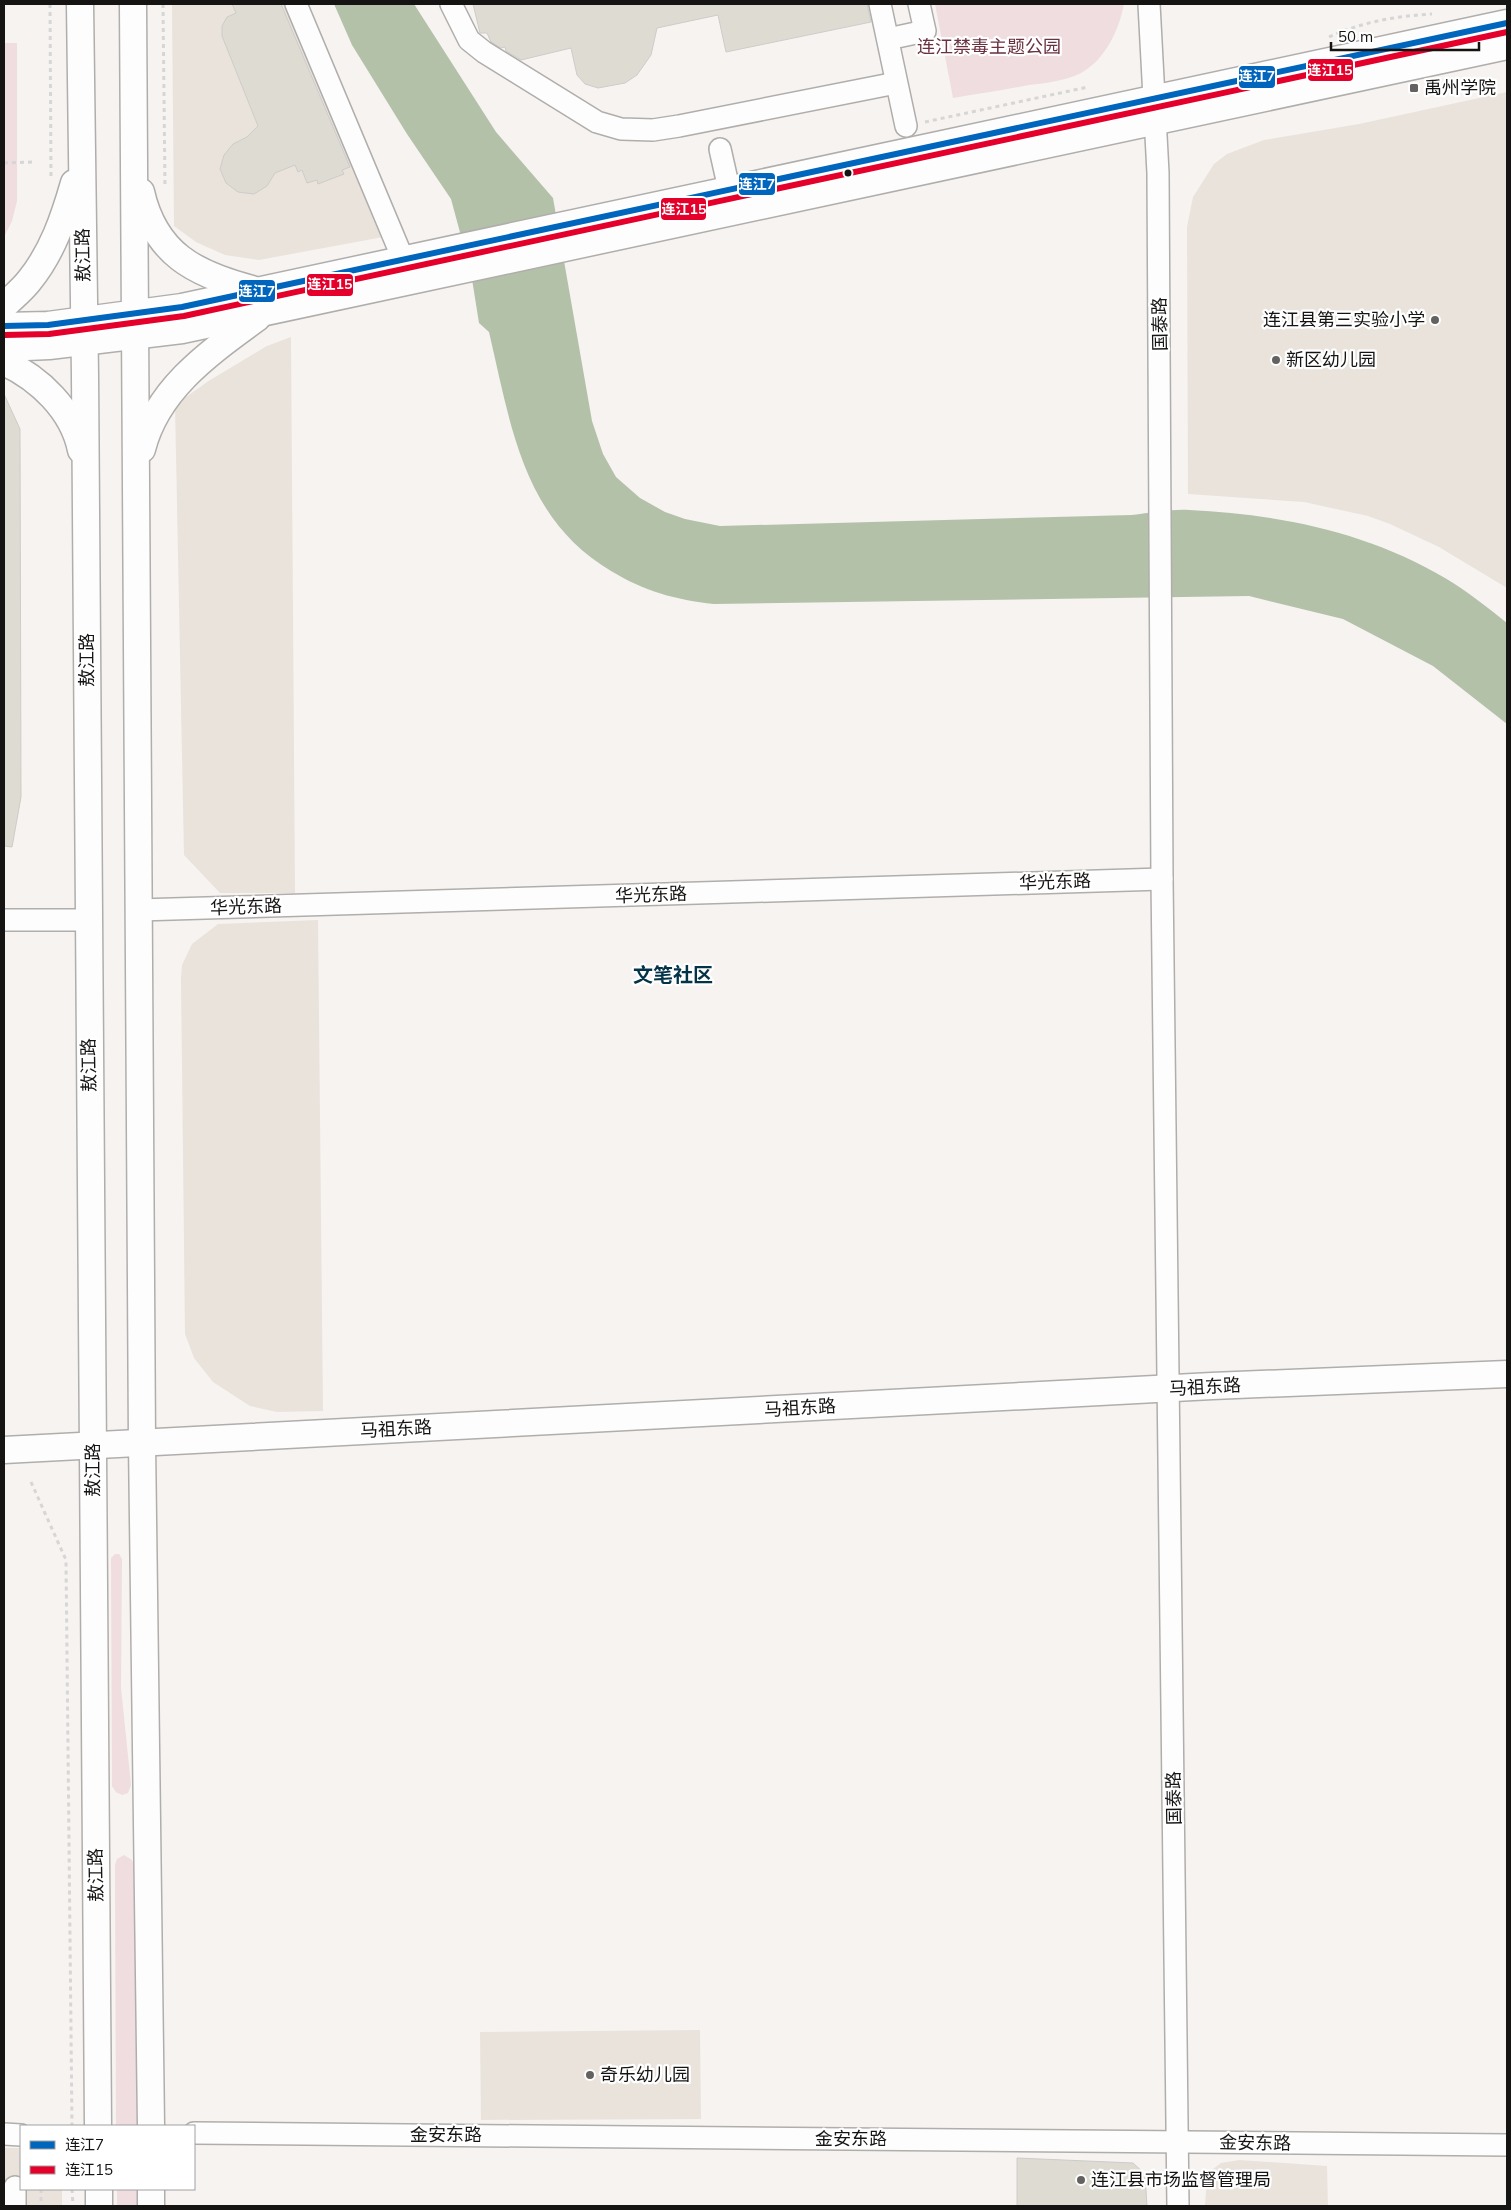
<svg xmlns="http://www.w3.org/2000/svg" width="1511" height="2210" font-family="Mulish,'Noto Sans SC',sans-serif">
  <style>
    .built { fill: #eae3dc }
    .green { fill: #f0dde0 }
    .water { fill: #b3c1a9 }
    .building { fill: #dddbd2; stroke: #ceccca }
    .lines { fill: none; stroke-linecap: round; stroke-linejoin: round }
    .minor-casing { stroke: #b0aeac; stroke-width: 24 }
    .major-casing { stroke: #b0aeac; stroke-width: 29 }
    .path { stroke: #d7d6d6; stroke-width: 3; stroke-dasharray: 4 4; stroke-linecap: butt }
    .minor { stroke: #fefdfd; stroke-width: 21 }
    .major { stroke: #fefdfd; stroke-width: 26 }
    .bus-1-casing { stroke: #fff; stroke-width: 10 }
    .bus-2-casing { stroke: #fff; stroke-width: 10 }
    .bus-1 { stroke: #0065bd; stroke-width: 6 }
    .bus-2 { stroke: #e4002b; stroke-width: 6 }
    .poi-dot { fill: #646260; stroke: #fff; stroke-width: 2 }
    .bus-dot { fill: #161413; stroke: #fff; stroke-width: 2 }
    .labels { text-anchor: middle; stroke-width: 4.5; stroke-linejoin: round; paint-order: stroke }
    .park-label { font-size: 18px; fill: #6a3140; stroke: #fff }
    .poi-label { font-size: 18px; fill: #161413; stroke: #fff; text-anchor: start }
    .street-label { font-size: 18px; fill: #161413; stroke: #fff }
    .quarter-label { font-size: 20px; font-weight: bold; fill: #023347; stroke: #fff }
    .line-badge { stroke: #fff; stroke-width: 2 }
    .badge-label { font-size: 14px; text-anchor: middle; font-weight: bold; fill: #fff }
  </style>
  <rect width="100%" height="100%" fill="#f6f3f0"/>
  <!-- built -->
  <g class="built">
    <polygon points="172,4 309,4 405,233 259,260 225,255 196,242 174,226"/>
    <polygon points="1507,92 1507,588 1439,547 1390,524 1368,516 1304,502 1188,494 1187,227 1193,197 1214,164 1227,154 1264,140 1359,124"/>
    <polygon points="291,337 295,893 220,893 184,855 175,405 207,382 267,346"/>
    <polygon points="318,920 323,1411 277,1412 250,1406 213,1382 194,1358 185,1334 181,978 182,965 192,944 218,924"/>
    <polygon points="700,2030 701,2119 481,2120 480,2032"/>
    <polygon points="4,2148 21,2148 21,2189 62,2189 62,2206 4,2206"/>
    <polygon points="1239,2160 1327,2166 1328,2206 1205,2206 1207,2177 1213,2169 1221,2163"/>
  </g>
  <!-- green -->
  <g class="green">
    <path d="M935 4H1124C1119 30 1105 60 1081 73 1065 81 1046 83 1029 85 1003 90 978 94 953 98Z"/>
    <polygon points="4,43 17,43 17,201 12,221 4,237"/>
    <polygon points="115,1554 119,1554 122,1559 121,1688 131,1785 128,1793 122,1795 116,1792 112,1786 111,1558"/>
    <polygon points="124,1855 132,1860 135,1868 137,2126 116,2126 115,1865 117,1859"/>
    <rect x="117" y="2189" width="21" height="17"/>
  </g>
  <!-- water -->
  <path class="water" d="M334 4H414L496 132 553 198 592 421 603 454 616 477 640 498 665 512 685 519 720 526 1132 515C1151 513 1171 509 1189 510 1278 514 1368 532 1445 578 1467 591 1487 607 1507 623V724L1433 666 1343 619 1249 596 714 604C676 600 644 591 611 571 522 518 511 425 489 332L479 323 471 273 451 199 407 134 352 45Z"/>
  <!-- building -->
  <g class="building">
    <polygon points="232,4 281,4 350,167 342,170 344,174 318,184 317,180 307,183 302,170 298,172 295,165 275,173 267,186 254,194 238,192 226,183 220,169 224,155 233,144 247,137 258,126 222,36 222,26 227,17 236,13"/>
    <polygon points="473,4 867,4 871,22 726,52 718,15 657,28 651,55 637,75 625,83 598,88 585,84 577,75 571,48 521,60 506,51 505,47 501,48 491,42 487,33 480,33"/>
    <polygon points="4,394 20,429 21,797 12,847 4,846"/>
    <polygon points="1017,2158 1133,2163 1145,2174 1147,2206 1017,2206"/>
  </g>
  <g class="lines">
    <defs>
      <g id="minor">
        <polyline points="296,4 403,259"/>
        <polyline points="451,4 469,40 484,52 597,122 621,129 653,130 679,126 896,83"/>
        <polyline points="880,4 906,126"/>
        <polyline points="1149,4 1158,173 1162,879 1178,2206"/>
        <polyline points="888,39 925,31 919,4"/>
        <polyline points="720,149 729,189"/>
        <polyline points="139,910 1162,879"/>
        <polyline points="4,920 88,920"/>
        <polyline points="194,2133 1507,2145"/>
        <polyline points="4,2134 21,2135"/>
        <polyline points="15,2187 15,2206"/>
      </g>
      <g id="major">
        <polyline points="80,4 85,376 98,2126"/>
        <polyline points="133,4 142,1443 151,2126"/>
        <path d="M141 192C155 254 195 274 252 289"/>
        <path d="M4 306C12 298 22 290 29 281 52 253 64 218 74 183"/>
        <polyline points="4,326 48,325 182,307 1507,23"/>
        <polyline points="4,348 49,346 182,330 1507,46"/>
        <path d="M4 362C39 378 73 410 81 450"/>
        <path d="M142 449C157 389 209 353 257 318"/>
        <polyline points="4,1450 1212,1386 1507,1374"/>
        <polyline points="99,2189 99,2206"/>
        <polyline points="151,2189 151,2206"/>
      </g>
    </defs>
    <!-- minor casing -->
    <use href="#minor" class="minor-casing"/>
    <!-- major casing -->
    <use href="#major" class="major-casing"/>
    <!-- path -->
    <g class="path">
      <polyline points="50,4 51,178"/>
      <polyline points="163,4 165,188"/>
      <path d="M1329 37C1362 22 1396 16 1432 14"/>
      <polyline points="925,122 1088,87"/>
      <polyline points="4,163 34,162"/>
      <polyline points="31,1482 66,1560 72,2126"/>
      <polyline points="41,2189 41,2206"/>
      <polyline points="72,2189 73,2206"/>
    </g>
    <!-- minor -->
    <use href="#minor" class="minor"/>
    <!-- major -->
    <use href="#major" class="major"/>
    <defs>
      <polyline id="bus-1" points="4,326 48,325 182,307 1507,23"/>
      <polyline id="bus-2" points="4,335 49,334 184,316 1507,32"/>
    </defs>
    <!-- bus-1 casing -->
    <use href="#bus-1" class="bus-1-casing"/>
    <!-- bus-2 casing -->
    <use href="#bus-2" class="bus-2-casing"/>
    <!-- bus-1 -->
    <use href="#bus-1" class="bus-1"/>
    <!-- bus-2 -->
    <use href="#bus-2" class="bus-2"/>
  </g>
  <!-- markers -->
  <g class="poi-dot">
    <rect x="1409" y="83" width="10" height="10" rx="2.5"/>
    <circle cx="1435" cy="320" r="5"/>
    <circle cx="1276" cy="360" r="5"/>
    <circle cx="590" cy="2075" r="5"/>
    <circle cx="1081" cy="2180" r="5"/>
  </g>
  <circle class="bus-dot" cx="848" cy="173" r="4.5"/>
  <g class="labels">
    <!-- park labels -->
    <g class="park-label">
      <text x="989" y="53">连江禁毒主题公园</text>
    </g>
    <!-- poi labels -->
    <g class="poi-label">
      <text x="1424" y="94">禹州学院</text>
      <text x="1425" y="326" text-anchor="end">连江县第三实验小学</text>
      <text x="1286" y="366">新区幼儿园</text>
      <text x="600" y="2081">奇乐幼儿园</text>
      <text x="1091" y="2186">连江县市场监督管理局</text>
    </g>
    <!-- street labels -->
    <g class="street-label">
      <text transform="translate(83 255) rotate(-91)" y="6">敖江路</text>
      <text transform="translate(1160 324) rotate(-91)" y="6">国泰路</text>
      <text transform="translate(87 660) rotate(-90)" y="6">敖江路</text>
      <text transform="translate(1055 882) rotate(-2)" y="6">华光东路</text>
      <text transform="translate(651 895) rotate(-2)" y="6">华光东路</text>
      <text transform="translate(246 907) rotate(-2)" y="6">华光东路</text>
      <text transform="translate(89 1065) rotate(-91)" y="6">敖江路</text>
      <text transform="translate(1205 1387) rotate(-3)" y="6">马祖东路</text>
      <text transform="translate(800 1408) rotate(-3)" y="6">马祖东路</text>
      <text transform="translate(396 1429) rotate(-3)" y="6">马祖东路</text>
      <text transform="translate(93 1470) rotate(-90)" y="6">敖江路</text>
      <text transform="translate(1174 1798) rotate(-91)" y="6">国泰路</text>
      <text transform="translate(96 1875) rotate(-91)" y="6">敖江路</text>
      <text x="446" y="2141">金安东路</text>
      <text x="851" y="2145">金安东路</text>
      <text transform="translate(1255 2143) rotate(1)" y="6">金安东路</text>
    </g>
    <!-- quarter labels -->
    <g class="quarter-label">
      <text x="673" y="982">文笔社区</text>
    </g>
  </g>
  <g class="line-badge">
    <rect x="1307" y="58" width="47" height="24" rx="5" fill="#e4002b"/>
    <rect x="1238" y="65" width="38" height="24" rx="5" fill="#0065bd"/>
    <rect x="738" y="172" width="38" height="24" rx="5" fill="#0065bd"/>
    <rect x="660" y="197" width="47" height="24" rx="5" fill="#e4002b"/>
    <rect x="306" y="273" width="48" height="24" rx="5" fill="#e4002b"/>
    <rect x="238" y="279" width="38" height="24" rx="5" fill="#0065bd"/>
  </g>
  <g class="badge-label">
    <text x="1330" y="75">连江15</text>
    <text x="1257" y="81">连江7</text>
    <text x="757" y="189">连江7</text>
    <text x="684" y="214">连江15</text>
    <text x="330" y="289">连江15</text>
    <text x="257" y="296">连江7</text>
  </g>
  <!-- border -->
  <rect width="1511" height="2210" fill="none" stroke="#161413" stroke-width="10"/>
  <!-- legend -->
  <rect x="20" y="2125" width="175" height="65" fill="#ffffff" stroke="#a2a1a1"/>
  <rect x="30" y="2141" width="25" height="8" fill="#0065bd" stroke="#a2a1a1"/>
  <text x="65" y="2150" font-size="15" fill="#161413">连江7</text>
  <rect x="30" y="2166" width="25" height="8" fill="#e4002b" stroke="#a2a1a1"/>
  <text x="65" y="2175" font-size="15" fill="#161413">连江15</text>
  <!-- scale -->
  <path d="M1331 42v8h148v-8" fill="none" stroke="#161413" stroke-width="2.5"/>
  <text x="1338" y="42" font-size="15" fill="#161413" stroke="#ffffff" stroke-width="4" paint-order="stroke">50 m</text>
</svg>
